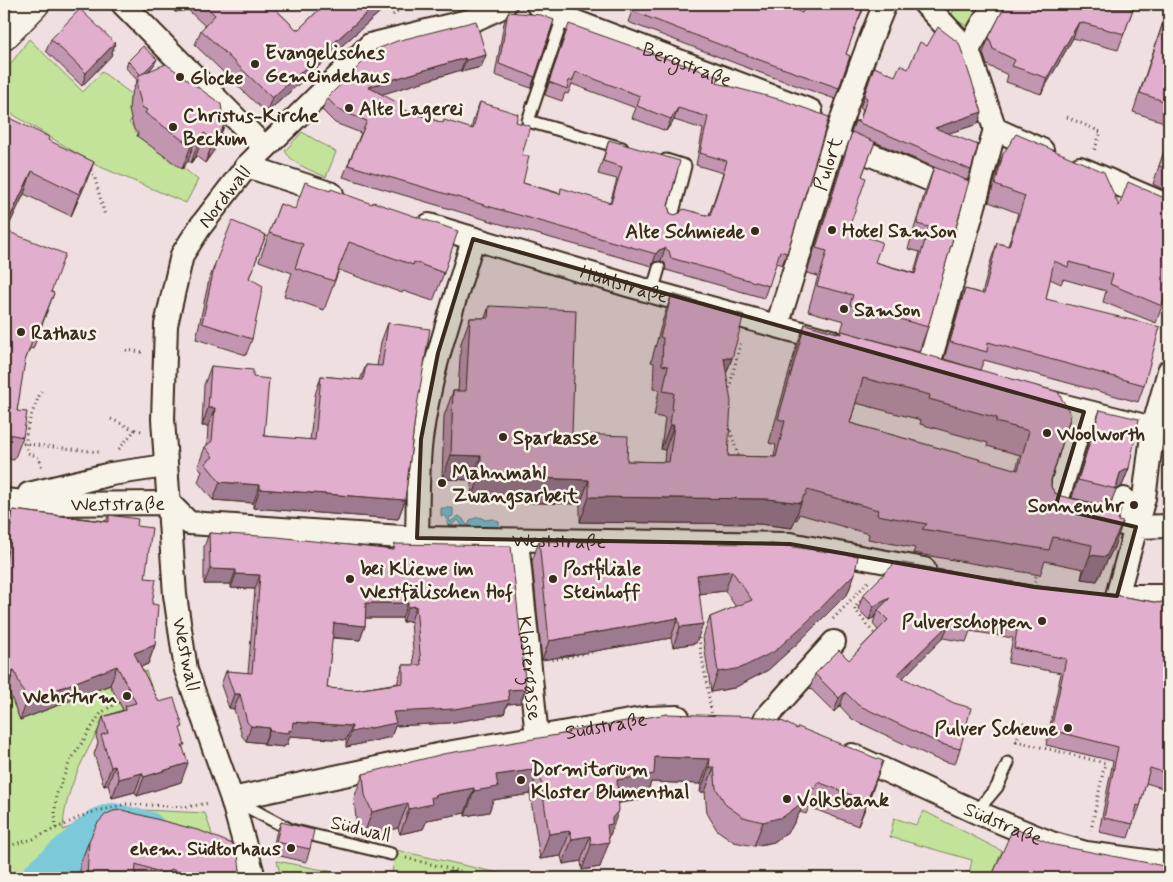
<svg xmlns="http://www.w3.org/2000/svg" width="1173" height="882" font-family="Mynerve,sans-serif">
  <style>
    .green { fill: #c3e39b; stroke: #7f865c }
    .water { fill: #7bc9da; stroke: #61898f }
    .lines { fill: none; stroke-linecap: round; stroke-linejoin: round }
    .river { stroke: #7bc9da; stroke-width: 42 }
    .lane-casing { stroke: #3b2a1e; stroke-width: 15 }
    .street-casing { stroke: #3b2a1e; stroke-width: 26 }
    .secondary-casing { stroke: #3b2a1e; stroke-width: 31 }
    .path { stroke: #3b2a1e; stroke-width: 3; stroke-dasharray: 1 4; stroke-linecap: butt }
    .lane { stroke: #f7f3e8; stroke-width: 11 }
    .street { stroke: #f7f3e8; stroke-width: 22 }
    .secondary { stroke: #f7f3e8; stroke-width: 28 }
    .wall { fill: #c296b0; stroke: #3b2a1e; fill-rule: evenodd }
    .shaded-wall { fill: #9e7a90; stroke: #3b2a1e }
    .building { fill: #e1afcd; stroke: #3b2a1e; fill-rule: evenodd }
    .marked { fill: #3b2a1e; fill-opacity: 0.2; stroke: #3b2a1e; stroke-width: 4; stroke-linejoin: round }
    .poi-dot { fill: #3b2a1e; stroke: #f7f3e8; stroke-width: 2 }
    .labels { text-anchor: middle; stroke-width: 5; stroke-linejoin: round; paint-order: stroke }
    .poi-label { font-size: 20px; font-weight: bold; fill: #3b2a1e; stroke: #f7f3e8; text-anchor: start }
    .street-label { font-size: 20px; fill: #3b2a1e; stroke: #f7f3e8 }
  </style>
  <rect width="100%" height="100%" fill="#f0dfe0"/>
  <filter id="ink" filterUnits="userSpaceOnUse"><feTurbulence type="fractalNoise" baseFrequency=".02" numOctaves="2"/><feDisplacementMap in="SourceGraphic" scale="10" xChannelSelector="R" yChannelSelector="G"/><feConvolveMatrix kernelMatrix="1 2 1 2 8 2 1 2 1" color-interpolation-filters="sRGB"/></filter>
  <g filter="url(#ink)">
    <!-- green -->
    <g class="green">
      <polygon points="956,4 983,4 972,29 951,17"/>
      <polygon points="29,39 83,92 102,72 137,98 133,117 129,123 198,180 186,203 96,165 4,109 4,73"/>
      <path d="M302 132 336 152 326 177C311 170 293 165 285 151Z"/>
      <path d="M146 671 158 709 97 732C81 763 64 794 63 830L95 816 123 809 205 813 223 867 89 847 80 864 64 878H4V781L5 780 4 768V690L8 689 20 720Z"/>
      <polygon points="924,811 1002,851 991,878 968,878 972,860 890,837 894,818 916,825"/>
      <polygon points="396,850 520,878 391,878"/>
      <polygon points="277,861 364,878 281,878"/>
    </g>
    <!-- water -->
    <polygon class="water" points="441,508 453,508 453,516 449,517 450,522 459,516 463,519 466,524 469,525 470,520 478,517 483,518 484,520 494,519 499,522 499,530 464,528 458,520 450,526 447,524 446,516 441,516"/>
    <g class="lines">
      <!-- river -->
      <polyline class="river" points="43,878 101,828 112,824 146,832"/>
      <defs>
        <g id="lane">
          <polyline points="563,17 528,121 622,148"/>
          <polyline points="666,160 685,166 671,220"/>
          <polyline points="652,292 659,268"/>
          <polyline points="236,801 291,830 391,854"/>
          <polyline points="976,812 997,787 1008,763"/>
        </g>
        <g id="street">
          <polyline points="123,4 265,148"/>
          <path id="s1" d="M537 4 563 17 811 111"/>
          <polyline points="925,4 968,50 995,129 1042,150"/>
          <polyline points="968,50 994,4"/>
          <polyline points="843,143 976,199 995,129"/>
          <polyline points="247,166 332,194"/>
          <polyline points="1080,168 1169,206"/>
          <path id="s2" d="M429 225 631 286 831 341"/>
          <path id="s3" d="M777 326C811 218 841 108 885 4"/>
          <polyline points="928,368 976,199"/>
          <polyline points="1037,399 1153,428"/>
          <polyline points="1084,412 1055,508 1136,527 1144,498 1153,428 1169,371"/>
          <polyline points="29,494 111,474 165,466"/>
          <path id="s4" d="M4 500 44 504 169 503 189 523 417 538 790 544 924 569"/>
          <polyline points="1120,523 1124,499"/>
          <polyline points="1169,526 1136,527 1117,596 1169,596"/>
          <path d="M417 538C418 507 417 470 421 439 430 370 454 305 473 239"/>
          <path id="s5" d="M517 540 537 737"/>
          <polyline points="765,719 834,642"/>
          <path id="s6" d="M852 755 976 812 1051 843 1086 853 1169 864"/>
          <path id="s7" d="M232 799 447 753 647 718 678 717"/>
          <path id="s8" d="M254 878 232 799 186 670 175 595 163 419 166 325 182 255 200 227 247 166 370 45 476 19 498 9 505 4"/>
        </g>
        <polyline id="secondary" points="4,36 35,4"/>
      </defs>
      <!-- lane casing -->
      <use href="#lane" class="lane-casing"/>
      <!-- street casing -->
      <use href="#street" class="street-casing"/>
      <!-- secondary casing -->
      <use href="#secondary" class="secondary-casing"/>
      <!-- path -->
      <g class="path">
        <polyline points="393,15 405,4"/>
        <polyline points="1067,117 1101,132 1094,151"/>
        <polyline points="88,166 93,171 105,216"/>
        <polyline points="126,350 142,352"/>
        <path d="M41 391C34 409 21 434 28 453L39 457 42 468"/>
        <polyline points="728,393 741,341"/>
        <polyline points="111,419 135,430"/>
        <polyline points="729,426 738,455 743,457"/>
        <polyline points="18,443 99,452"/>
        <polyline points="119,449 135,430 142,431"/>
        <polyline points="1034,587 1037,571"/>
        <polyline points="864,598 854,608 875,635 873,637"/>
        <polyline points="833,619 868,582"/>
        <polyline points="698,633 712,716"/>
        <polyline points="552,660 597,651"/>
        <polyline points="1016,741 1105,763 1091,830"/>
        <polyline points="1016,742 1024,722"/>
        <polyline points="56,828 55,814 56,796 69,763 101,713 118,702"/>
        <polyline points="4,847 33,839 89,813 126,804 187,807 209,803"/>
        <polyline points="406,858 487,878"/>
      </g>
      <!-- lane -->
      <use href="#lane" class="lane"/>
      <!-- street -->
      <use href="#street" class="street"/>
      <!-- secondary -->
      <use href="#secondary" class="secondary"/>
    </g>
    <!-- wall -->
    <g class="wall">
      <polygon points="167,4 270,4 296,29 299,29 325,4 389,4 266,113 195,45 201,30 205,26 188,10 175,12"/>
      <polygon points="944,4 953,4 950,10"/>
      <polygon points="1006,4 1094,4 1107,8 1133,9 1118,50 1073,38 1041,94 1006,82 1008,75 987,65 983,53 989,37"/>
      <polygon points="1169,4 1169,134 1164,133 1167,123 1133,112"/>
      <polygon points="632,11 802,13 856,25 846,54 850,56 835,99 761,73 628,22"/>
      <polygon points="508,12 554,20 531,88 495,75 504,23"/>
      <polygon points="564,36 717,83 787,253 782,265 776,263 764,298 666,270 665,263 661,261 654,262 652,266 497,223 343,177 361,133 335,123 322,110 327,98 375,50 486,55 481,67 461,72 461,70 382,94 401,109 443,123 471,129 475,114 480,102 516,122 522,155 523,183 559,193 610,203 617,179 598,174 609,140 668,206 670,213 674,215 709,215 723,173 696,165 703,129 674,120 666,131 632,118 636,108 572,84 568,94 565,93 562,101 545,95"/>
      <polygon points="51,39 115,43 111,56 82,86 46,51"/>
      <polygon points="128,61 154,65 148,72 224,126 215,149 205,163 196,156 191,163 188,161 182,169 137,136 138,133 134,130 129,110 130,98 137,80 126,68"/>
      <path d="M874 67 978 124 948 133 971 170 967 181 928 327 919 352 841 331 844 321 808 311 818 276 807 273 843 157 852 133 851 132 855 121H860L863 109 860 108ZM875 142 934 167 925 192 908 249 920 252 914 273 875 262 848 231 862 176Z"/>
      <polygon points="4,119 48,140 85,185 71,216 24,194 6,231 52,292 54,293 33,349 30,348 24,363 17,411 23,437 14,460 4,458"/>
      <polygon points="1169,136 1169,192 1153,184"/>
      <polygon points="1003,154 1119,206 1162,306 1156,323 1103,302 1106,291 1063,279 1061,284 1050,279 1046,299 1144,385 1138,402 984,360 980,370 944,359 959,307 965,289 982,294 991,260 997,243 1008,246 1018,213 989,202 997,171"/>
      <polygon points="280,204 444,273 433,301 403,291 402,293 339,270 324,310 284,296 292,273 259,261"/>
      <polygon points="266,235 249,278 252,339 246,355 196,339 209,280 215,264"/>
      <path d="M672 294 732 358 726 373 728 456 774 457 776 445 769 443 796 348 805 324 1058 392 1051 487 1055 493 1061 496 1118 521 1114 547 1097 581 1081 579 1083 569 1045 561 1040 575 913 553 915 548 868 539 869 534 799 514 797 520 795 519 792 528 760 524 580 522V504L471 501 472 480 442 479 444 416 453 391H458L461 343 470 318H485L489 306 572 434 627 461 664 462 665 450 661 449 665 418 654 416 659 390 653 389 654 363 651 362 663 319ZM856 403 921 420 920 424 988 443 987 446 1020 455 1016 470 850 423Z"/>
      <polygon points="388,323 415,418 405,500 398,519 253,508 253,503 213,500 198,482 202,471 198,466 205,447 207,445 208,426 202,426 204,385 211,366 253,377 264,436 310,440 315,395 321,376 360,380 366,365 377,366 381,342"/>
      <polygon points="1100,410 1129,468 1122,486 1116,490 1109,507 1072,498 1093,428"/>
      <polygon points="13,510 106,521 109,515 137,526 145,578 152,604 155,645 148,664 141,667 159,702 181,733 183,749 181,782 137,796 135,792 112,798 108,785 104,786 94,754 98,743 96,736 103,717 123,710 110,685 20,720 8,689 4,690 4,545 6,529"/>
      <path d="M209 533 392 550 395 544 526 689 520 703 507 704 504 714 448 723 395 726 391 737 346 747V740L290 736 287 745H285L284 747 264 745V743L246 741 242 736 234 709 229 708 221 685 226 671 248 673 255 589 231 588V584H204V547ZM365 618H402L403 622 411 621 414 665H403L398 680V683L355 690 327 688 332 638 360 640 365 626Z"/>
      <polygon points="539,541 855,573 848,593 801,640 768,670 734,688 711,692 703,637 710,617 736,607 725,591 699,594 696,643 673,647 671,638 542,660 532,561"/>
      <polygon points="1037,586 1119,596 1160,603 1169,603 1169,790 1146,783 1140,806 1135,820 1134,820 1128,838 1099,832 1113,761 1046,745 1061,673 1008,663 1013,638 970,631 966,642 943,638 903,678 960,749 955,764 936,759 852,719 840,706 834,712 810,688 815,674 849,660 878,630 873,624 875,617 869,620 858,609 863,595"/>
      <polygon points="568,731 874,786 858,826 809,807 806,814 800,812 790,830 774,842 754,846 734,842 717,830 707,813 705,792 700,792 701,784 651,782 645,799 619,803 610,835 608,837 600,867 582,870 581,861 563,864 561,856 540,859 530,794 493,800 489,812 465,816 465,813 427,820 423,829 400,834 398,828 363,837 356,820 354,798 363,774 568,733"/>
      <polygon points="281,822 310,849 306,862 272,854 276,834"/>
      <polygon points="89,841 241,878 80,878 80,864"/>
    </g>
    <!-- shaded-wall -->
    <g class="shaded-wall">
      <polygon points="178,4 191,4 188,10 175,12"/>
      <polygon points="377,4 389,4 266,113 272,98"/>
      <polygon points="865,4 866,4 856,25 860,15"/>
      <polygon points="1079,22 1073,38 1041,94 1047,78"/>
      <polygon points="115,43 111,56 82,86 86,73"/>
      <polygon points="486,55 481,67 461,72 466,60"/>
      <polygon points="465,58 461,70 364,100 368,87"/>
      <polygon points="157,59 154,65 139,81 141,75"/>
      <polygon points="678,108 674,120 666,131 671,119"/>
      <polygon points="982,112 978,124 931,139 935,128"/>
      <polygon points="224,126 215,149 205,163 214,140"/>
      <polygon points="204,133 196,156 191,163 199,140"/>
      <polygon points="196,138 188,161 182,169 191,146"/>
      <polygon points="94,162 85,185 71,216 79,194"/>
      <polygon points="32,171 24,194 4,236 4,231"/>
      <polygon points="665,248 661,261 654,262 652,266 656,254 659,250"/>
      <polygon points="724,358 732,358 723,383"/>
      <polygon points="208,408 215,408 208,426 202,426"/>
      <polygon points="670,425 674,425 665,450 661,449"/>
      <polygon points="451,455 481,456 472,480 442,479"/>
      <polygon points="1129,468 1122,486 1116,490 1120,473"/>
      <polygon points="480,476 589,480 580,504 471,501"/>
      <polygon points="220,482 260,485 253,503 213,500"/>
      <polygon points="260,489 405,500 398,519 253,508"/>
      <polygon points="589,497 768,499 801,503 792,528 760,524 580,522"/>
      <polygon points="1123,522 1114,547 1097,581 1081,579 1090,555"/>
      <polygon points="210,569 236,570 231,584 204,584"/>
      <polygon points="732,571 725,591 689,595 697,575"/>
      <polygon points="855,573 848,593 801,640 768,670 734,688 711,692 718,672"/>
      <polygon points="236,574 260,575 255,589 231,588"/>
      <polygon points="890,598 878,610 875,617 869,620 874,606"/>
      <polygon points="366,603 408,603 402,618 361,618"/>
      <polygon points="416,606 411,621 403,622 408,607"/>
      <polygon points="678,618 671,638 542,660 549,641"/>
      <polygon points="334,623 365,626 360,640 329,637"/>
      <polygon points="703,624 696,643 673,647 680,627"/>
      <polygon points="949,624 943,638 891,690 897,675"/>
      <polygon points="155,645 148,664 127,672 134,653"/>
      <polygon points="117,666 110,685 20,720 27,701"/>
      <polygon points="14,670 8,689 4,690 4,674"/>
      <polygon points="526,689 520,703 507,704 504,714 448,723 395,726 391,737 346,747 351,732 393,712 508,690"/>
      <polygon points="845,692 840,706 834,712 839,698"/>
      <polygon points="234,694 240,694 234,709 229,708"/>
      <polygon points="293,722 352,726 346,740 290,736 287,745 285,745 284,747 264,745 269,731"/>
      <polygon points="251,726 270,728 264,743 246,741"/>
      <polygon points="655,757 710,759 701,784 651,782 645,799 608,805 617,780"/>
      <polygon points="883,761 874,786 858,826 867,801"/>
      <polygon points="188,763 181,782 137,796 144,777"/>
      <polygon points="115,766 108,785 104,786 111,767"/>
      <polygon points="709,767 714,767 705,792 700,792"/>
      <polygon points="539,769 530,794 493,800 489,812 465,816 474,791 496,775"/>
      <polygon points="142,773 135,792 112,798 119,779"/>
      <polygon points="810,787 800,812 790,830 774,842 754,846 763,822"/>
      <polygon points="474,788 465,813 427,820 423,829 400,834 409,809 431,797 435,795"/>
      <polygon points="408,803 398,828 363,837 372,812"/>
      <polygon points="619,810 610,835 606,839 609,842 600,867 582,870 591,845 612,818"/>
      <polygon points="570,831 561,856 540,859 549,834"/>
      <polygon points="590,836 581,861 563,864 572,839"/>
    </g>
    <!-- building -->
    <g class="building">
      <polygon points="203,4 270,4 296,29 299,29 325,4 377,4 272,98 201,30 215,15"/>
      <polygon points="636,4 784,4 802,13 806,4 865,4 860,15 846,54 850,56 839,88 765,62 632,11"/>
      <polygon points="1006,4 1094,4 1107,8 1133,9 1124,34 1079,22 1047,78 1012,66 1015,60 993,49 989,37"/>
      <polygon points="1169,5 1169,103 1140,93"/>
      <polygon points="80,9 115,43 86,73 51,39"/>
      <polygon points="508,12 541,15 554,20 535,77 499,64"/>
      <polygon points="476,21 486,55 466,60 465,58 368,87 402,105 401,109 443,123 444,120 473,129 480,102 518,114 516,122 530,126 522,155 529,156 523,183 560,194 561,188 611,203 622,167 603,161 609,140 680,161 668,206 670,213 674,215 680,213 683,209 710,216 727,161 700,153 708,117 678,108 671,119 637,106 640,96 576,72 572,82 569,80 567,89 549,82 569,24 719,77 717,83 782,100 829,117 787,253 780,251 769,286 671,258 669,251 665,248 659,250 656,254 501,210 348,165 367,121 339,110 327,98 375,50 397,41"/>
      <polygon points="938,27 959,43 982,112 935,128 978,145 971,170 855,121 860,121 867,98 864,96 874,67 895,76 900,65 908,69 920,42 927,46"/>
      <polygon points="143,46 157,59 141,75 128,61"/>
      <polygon points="166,64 221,104 224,126 214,140 204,133 199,140 196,138 191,146 145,113 147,110 142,107 137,87 139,75"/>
      <polygon points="5,116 49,137 48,140 94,162 79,194 32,171 4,230 65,254 51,292 54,293 41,326 38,325 25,361 17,411 27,412 23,437 8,434 5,448 4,448 4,119"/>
      <polygon points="852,132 875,142 862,176 866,178 848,231 882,242 875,262 915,274 929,227 917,224 934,167 969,181 928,327 850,305 853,295 817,286 827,251 816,248"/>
      <polygon points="1016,134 1104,172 1119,206 1128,182 1169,200 1169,282 1162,306 1110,284 1113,274 1069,262 1068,267 1054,261 1046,299 1160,327 1144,385 988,342 987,352 950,342 965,289 984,294 997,243 1009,246 1025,196 995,185 1003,154"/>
      <polygon points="1169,137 1169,170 1159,166"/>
      <polygon points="305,182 330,191 331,189 372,204 373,202 458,231 444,273 414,262 413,265 349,242 334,281 295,268 303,244 269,233 280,204 295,209"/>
      <polygon points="232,221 266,235 249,278 263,286 252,339 202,323 215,264"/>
      <path d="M672 294 744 315 732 358H724L731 402 728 456 776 457 785 421 778 419 805 324 841 334 842 331 1058 392 1071 415 1051 480V487L1055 493 1061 496 1121 510 1118 521 1123 522 1106 557 1090 555 1092 545 1053 537 1049 550 922 529 927 524 877 515 878 510 807 490 806 495H804L801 503 768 499 589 497V480L480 476 481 456 451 455 453 391H466L470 318H488L489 306 576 310 572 434 628 436 627 461 669 462 674 425H670L674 393 663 391 668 366 662 365 663 338 660 337ZM863 378 930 395 929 399 997 418 996 422 1029 431 1018 470 850 423Z"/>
      <polygon points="388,323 430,329 415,418 405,500 260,489 260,485 220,482 205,463 213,457 205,447 212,441 215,408 208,408 211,366 253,370 253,377 269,379 264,436 315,440 321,376 363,380 366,365 382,366"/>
      <polygon points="1100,410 1139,419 1129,468 1120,473 1116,489 1078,480"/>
      <polygon points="13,510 109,522 109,515 138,519 137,526 152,528 145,578 156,579 152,604 158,605 155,645 134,653 159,702 174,698 183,727 180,728 185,745 182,745 188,763 144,777 142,773 119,779 115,766 111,767 101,735 108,733 103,717 126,710 125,706 136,703 117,666 27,701 14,670 4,674 4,577"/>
      <path d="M209 533 277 537 394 550 395 544 511 546 526 689 508 690 509 700 454 709 393 712 396 723 351 732 352 726 293 722 292 731 289 730V733L269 731 270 728 251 726 247 722 240 694H234L226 671 252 673 260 575 236 574V570L210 569ZM366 603H408V607L416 606 421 665H403V683L355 690 327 688 334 623 365 626Z"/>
      <polygon points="539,541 771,544 858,556 855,573 808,621 775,651 741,668 718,672 710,617 752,600 732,571 697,575 703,624 680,627 678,618 549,641"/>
      <polygon points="896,562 1037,586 1118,595 1119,596 1160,603 1160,602 1169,603 1169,774 1150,768 1140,806 1137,805 1133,824 1104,818 1118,747 1051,730 1066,659 1014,648 1018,624 973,617 971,628 949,624 897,675 954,703 971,708 960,749 941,744 858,705 845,692 839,698 815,674 839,650 849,660 888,620 878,610 890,598 874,606 863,595"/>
      <polygon points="667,714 762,717 784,722 797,729 798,727 883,761 867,801 818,782 815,789 810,787 799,805 783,817 763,822 743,817 726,805 716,788 714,767 709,767 710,759 655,757 654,774 617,780 619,810 612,818 612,824 607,825 609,842 591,845 590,836 572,839 570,831 549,834 539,769 496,775 498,787 474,791 474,788 435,795 436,797 431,797 432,804 409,809 408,803 372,812 365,795 363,774 443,754 569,733 568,731"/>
      <polygon points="122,810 201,831 237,846 241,878 196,878 171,869 168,875 136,864 135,878 87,878 89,841 97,824 105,815 113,811"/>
      <polygon points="281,822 314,830 310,849 276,842"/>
      <polygon points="1013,828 1055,845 1169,867 1169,878 997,878 992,876"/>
    </g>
  </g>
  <!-- marked area -->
  <path class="marked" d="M473 239 1084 412 1055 508 1136 527 1117 596 1034 587 790 544 417 538 421 439 438 353Z"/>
  <!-- markers -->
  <g class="poi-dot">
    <circle cx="255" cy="64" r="5"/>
    <circle cx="180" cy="77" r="5"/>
    <circle cx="349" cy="108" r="5"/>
    <circle cx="173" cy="127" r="5"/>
    <circle cx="832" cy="230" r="5"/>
    <circle cx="755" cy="231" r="5"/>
    <circle cx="844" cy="309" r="5"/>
    <circle cx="21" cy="332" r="5"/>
    <circle cx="1047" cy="433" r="5"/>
    <circle cx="503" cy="437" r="5"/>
    <circle cx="442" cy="483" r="5"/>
    <circle cx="1134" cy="505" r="5"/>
    <circle cx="350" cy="579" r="5"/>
    <circle cx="553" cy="579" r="5"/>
    <circle cx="1042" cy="621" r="5"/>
    <circle cx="127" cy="696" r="5"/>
    <circle cx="1068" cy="728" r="5"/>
    <circle cx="521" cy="780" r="5"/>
    <circle cx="787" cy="799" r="5"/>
    <circle cx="291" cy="848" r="5"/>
  </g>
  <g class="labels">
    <!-- poi labels -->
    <g class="poi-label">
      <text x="265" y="59">Evangelisches<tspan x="265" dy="23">Gemeindehaus</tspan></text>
      <text x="190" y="84">Glocke</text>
      <text x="359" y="115">Alte Lagerei</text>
      <text x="183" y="122">Christus-Kirche<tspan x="183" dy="23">Beckum</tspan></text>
      <text x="842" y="237">Hotel Samson</text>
      <text x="745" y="238" text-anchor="end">Alte Schmiede</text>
      <text x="854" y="316">Samson</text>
      <text x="31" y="339">Rathaus</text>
      <text x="1057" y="440">Woolworth</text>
      <text x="513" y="444">Sparkasse</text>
      <text x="452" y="479">Mahnmahl<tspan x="452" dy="23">Zwangsarbeit</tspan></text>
      <text x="1124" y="512" text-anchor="end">Sonnenuhr</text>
      <text x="360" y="575">bei Kliewe im<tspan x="360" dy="23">Westfälischen Hof</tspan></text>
      <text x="563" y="575">Postfiliale<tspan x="563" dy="23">Steinhoff</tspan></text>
      <text x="1032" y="628" text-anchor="end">Pulverschoppen</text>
      <text x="117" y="703" text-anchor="end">Wehrturm</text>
      <text x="1058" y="735" text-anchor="end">Pulver Scheune</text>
      <text x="531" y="775">Dormitorium<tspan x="531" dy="23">Kloster Blumenthal</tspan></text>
      <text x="797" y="806">Volksbank</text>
      <text x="281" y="855" text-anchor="end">ehem. Südtorhaus</text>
    </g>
    <!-- street labels -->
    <g class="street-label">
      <text dy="7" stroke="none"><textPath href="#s1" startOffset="162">Bergstraße</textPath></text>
      <text dy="7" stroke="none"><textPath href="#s3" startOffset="170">Pulort</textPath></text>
      <text dy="7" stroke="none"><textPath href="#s8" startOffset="709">Nordwall</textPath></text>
      <text dy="7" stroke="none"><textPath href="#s2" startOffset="204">Hühlstraße</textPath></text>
      <text dy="7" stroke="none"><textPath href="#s4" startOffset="114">Weststraße</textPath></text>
      <text dy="7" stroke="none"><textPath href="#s4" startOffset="564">Weststraße</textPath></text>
      <text transform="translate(187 654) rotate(78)" y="7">Westwall</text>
      <text dy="7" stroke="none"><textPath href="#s5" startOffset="129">Klostergasse</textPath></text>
      <text dy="7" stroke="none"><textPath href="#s7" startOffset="381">Südstraße</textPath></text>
      <text dy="7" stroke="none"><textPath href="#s6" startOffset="166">Südstraße</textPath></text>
      <text transform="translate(361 828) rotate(13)" y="7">Südwall</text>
    </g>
  </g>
  <!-- margin -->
  <rect width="1173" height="882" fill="none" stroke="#f7f3e8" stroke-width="20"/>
  <rect x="10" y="10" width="1153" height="862" fill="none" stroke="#3b2a1e" stroke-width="2" filter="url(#ink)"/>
</svg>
